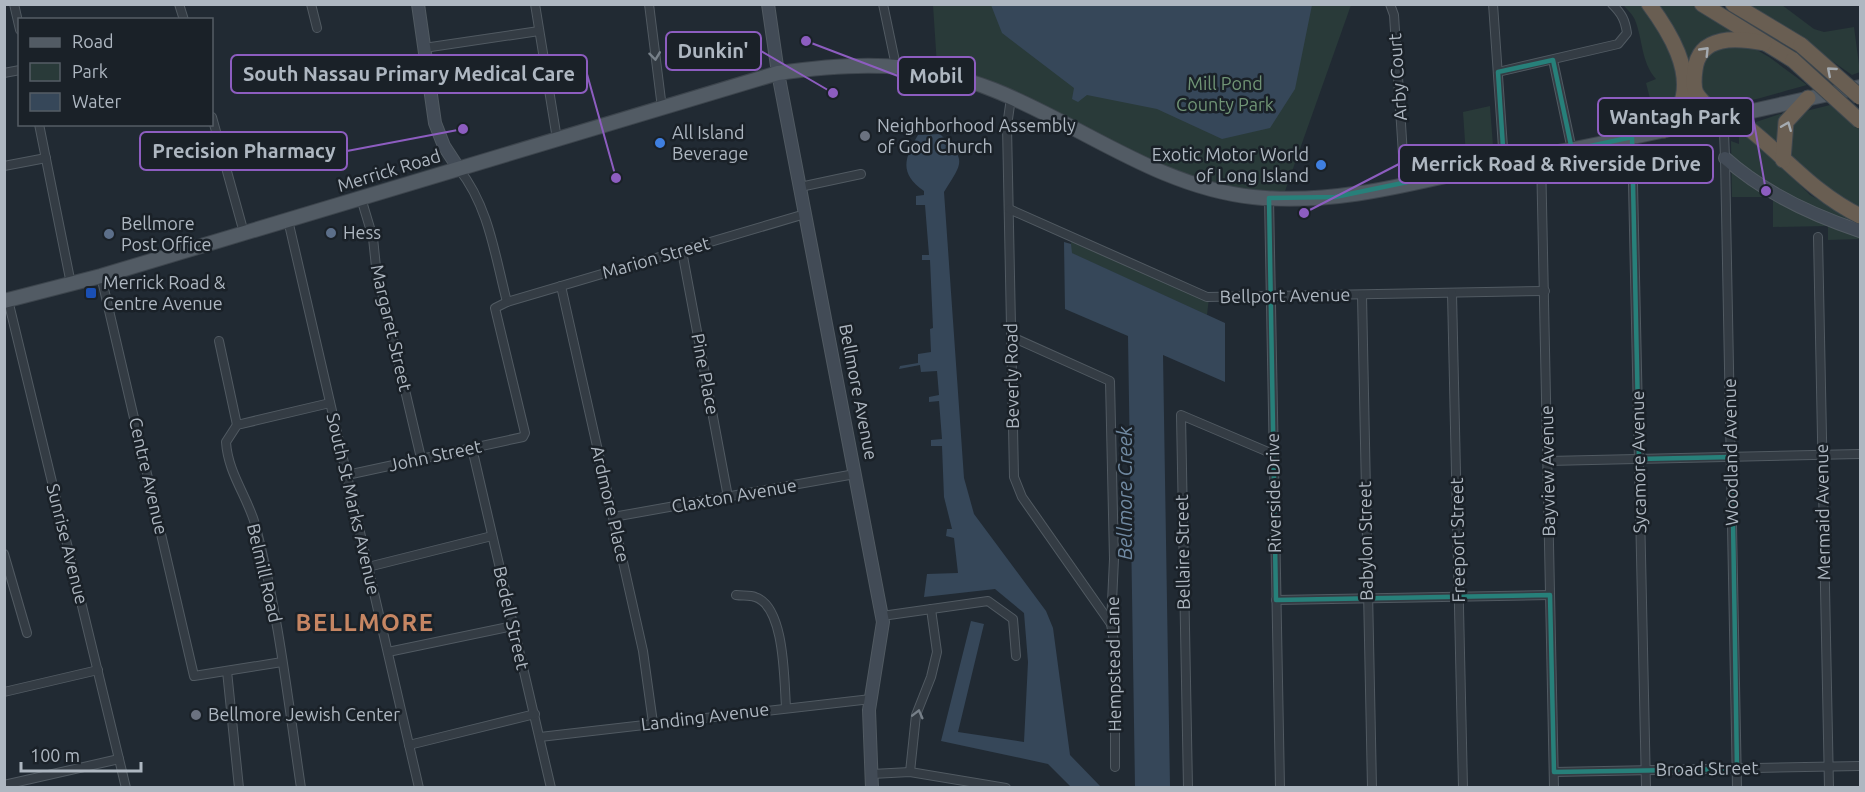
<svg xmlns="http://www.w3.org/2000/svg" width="1865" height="792" font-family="Ubuntu,sans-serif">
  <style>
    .green { fill: #293a39 }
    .water { fill: #364759 }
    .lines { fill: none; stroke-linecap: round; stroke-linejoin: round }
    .street-casing { stroke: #515a62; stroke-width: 10 }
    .secondary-casing { stroke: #515a62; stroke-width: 14 }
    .primary-casing { stroke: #3d454d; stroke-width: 16 }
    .highway-casing { stroke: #3e474e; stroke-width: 17 }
    .street { stroke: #343c44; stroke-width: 8 }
    .secondary { stroke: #424b56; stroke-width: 12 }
    .primary { stroke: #525b64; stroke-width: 14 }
    .highway { stroke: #695e52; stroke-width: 15 }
    .highway-bridge-casing { stroke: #3e474e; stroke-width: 17; stroke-linecap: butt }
    .highway-bridge { stroke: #695e52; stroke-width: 15 }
    .oneway { stroke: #a4aab0 }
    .oneway2 { stroke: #778089 }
    .marked { fill: none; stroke: #27807a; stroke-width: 4.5; stroke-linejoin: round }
    .worship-dot { fill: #6b7280; stroke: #1a2128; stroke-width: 2 }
    .shop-dot { fill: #3f7fe0; stroke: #1a2128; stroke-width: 2 }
    .service-dot { fill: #5c6f8a; stroke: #1a2128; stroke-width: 2 }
    .transit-dot { fill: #1a4fb4; stroke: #1a2128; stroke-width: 2 }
    .labels { text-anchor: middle; stroke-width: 5; stroke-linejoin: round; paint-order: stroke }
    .street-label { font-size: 18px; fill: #aeb7c1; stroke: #1a2128 }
    .park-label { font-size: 18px; fill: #709475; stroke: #1a2128 }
    .poi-label { font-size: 18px; fill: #aeb7c1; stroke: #1a2128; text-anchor: start }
    .water-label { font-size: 20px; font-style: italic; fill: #718aa2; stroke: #1a2128 }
    .district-label { font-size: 24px; font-weight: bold; letter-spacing: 1.5px; fill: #c68663; stroke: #1a2128 }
    .leader { fill: none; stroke: #8d5dc0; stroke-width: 2 }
    .callout-dot { fill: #8d5dc0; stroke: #1a2128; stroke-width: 2 }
    .callout { fill: #1a2128; stroke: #8d5dc0; stroke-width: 2 }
    .callout-label { font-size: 20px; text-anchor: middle; font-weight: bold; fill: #aeb7c1 }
  </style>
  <rect width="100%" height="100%" fill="#212a33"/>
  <!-- green -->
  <g class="green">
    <path d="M933 5H1351L1284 194C1214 192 1152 162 1088 134 1038 111 987 89 937 66Z"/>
    <path d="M1623 5H1645L1678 63V104L1666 116 1655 118 1646 83 1656 79C1641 62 1643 40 1635 20 1633 15 1627 9 1623 5Z"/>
    <polygon points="1653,5 1692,5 1740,35 1700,47 1702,109 1680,113 1686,91"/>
    <polygon points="1745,5 1782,5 1814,29 1824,32 1854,27 1860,72 1852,75 1798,37"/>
    <path d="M1745 43 1769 57 1807 85C1765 95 1670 136 1707 51Z"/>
    <polygon points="1830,105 1860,130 1860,209 1846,204 1791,161 1788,128 1798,113"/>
    <polygon points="1490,106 1493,146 1489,151 1466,156 1463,112"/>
    <polygon points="1780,114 1785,115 1779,148 1753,123"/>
    <polygon points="1746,130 1810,195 1860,222 1860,239 1828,240 1828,226 1773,227 1773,197 1732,197 1731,141 1739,144 1739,136"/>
    <polygon points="1071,237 1209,298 1207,315 1071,253"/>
  </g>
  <!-- water -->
  <g class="water">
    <polygon points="991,5 991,4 1312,5 1295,89 1270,128 1222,139 1157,109 1087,95 1078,102 1072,99 1074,88 1002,33"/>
    <path d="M940 134C967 161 963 161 944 192L964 478 974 514 1046 611 1053 628 1070 755 1101 787H1071L1048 764 941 741 971 621 984 624 958 732 1024 742 1028 662 1024 613 995 589 924 597 927 574 958 573 954 538 946 536 947 529H952L944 497 942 446H931V440L942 439 939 401 929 402V397L939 395 937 371 921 372 920 365 899 369 900 366 918 363V354L931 352 930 329 933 328 930 260H922V255H929L925 205H916V196L924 195V191C899 173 904 159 918 135Z"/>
    <polygon points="1064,242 1071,244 1072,253 1225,323 1225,382 1163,355 1170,787 1135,787 1128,336 1065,309"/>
  </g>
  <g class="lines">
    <defs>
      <g id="street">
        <polyline points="14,4 20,30"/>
        <polyline points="179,4 184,20"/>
        <polyline points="311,4 317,28"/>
        <polyline points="535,4 557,139"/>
        <polyline points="649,4 662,108"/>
        <polyline points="883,4 896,66"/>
        <polyline points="1390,4 1394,15 1405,186"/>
        <polyline points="1493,4 1504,162"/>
        <polyline points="424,48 539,31"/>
        <polyline points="1553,60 1572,150"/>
        <path d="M1498 72 1618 44 1627 33C1625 20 1622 14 1612 4"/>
        <polyline points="4,73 20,70"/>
        <polyline points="1011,98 1007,126 1014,477 1022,497 1111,624"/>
        <polyline points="212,117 244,233"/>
        <polyline points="1719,117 1724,132 1725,158 1737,788"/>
        <polyline points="39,124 71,284"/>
        <polyline points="1632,137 1646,788"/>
        <polyline points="1541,155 1554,788"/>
        <polyline points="4,166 46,158"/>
        <path d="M459 169C489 207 495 256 507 302"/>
        <polyline points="800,187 861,174"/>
        <polyline points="361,198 373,238 376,267 421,458"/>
        <polyline points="1269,198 1280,788"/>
        <polyline points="1009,209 1207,297 1545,291"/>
        <polyline points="288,220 419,788"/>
        <polyline points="1818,237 1829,788"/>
        <polyline points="682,251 728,497"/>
        <polyline points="101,276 194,676 282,662"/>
        <polyline points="561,286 643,651 653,723"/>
        <polyline points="1452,293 1463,788"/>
        <polyline points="1362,295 1372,788"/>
        <polyline points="8,300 126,788"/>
        <polyline points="1012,337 1110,381 1114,559 1111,624 1115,648 1115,767"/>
        <polyline points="219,341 237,425"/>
        <polyline points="472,448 551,788"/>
        <polyline points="1548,461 1860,454"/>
        <polyline points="347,475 523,437 525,433 495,308 507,302 805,214"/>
        <polyline points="613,517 855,474"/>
        <polyline points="4,554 27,633"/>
        <polyline points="368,567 492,536"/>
        <path d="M736 595C742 596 750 595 755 597 785 606 784 680 786 707"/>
        <polyline points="1276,600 1550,595"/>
        <polyline points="882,616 988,601 1013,619 1016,656"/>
        <polyline points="388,652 513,626"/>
        <polyline points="227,671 239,788"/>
        <polyline points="4,692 98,670"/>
        <polyline points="540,737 871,699"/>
        <polyline points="409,745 535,714"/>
        <polyline points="910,772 916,715 931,677 937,652 931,609"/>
        <polyline points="1554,772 1860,766"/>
        <polyline points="872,774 910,772 1006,788"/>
        <polyline points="4,785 119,759"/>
        <path d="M301 788C288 700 278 610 255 524 247 496 228 473 226 442L237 425 330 403"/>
        <polyline points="1188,788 1181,415 1273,454"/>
      </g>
      <g id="secondary">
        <polyline points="418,4 435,123 444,146 459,169"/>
        <polyline points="768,4 778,73 883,622 869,710 872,788"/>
        <path d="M1725 158C1764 193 1812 215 1860 231"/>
      </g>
      <path id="primary" d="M4 301 101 276 778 73C855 62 919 60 994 90 1080 124 1158 187 1253 197 1338 206 1420 181 1502 163 1526 157 1550 154 1574 149 1670 130 1765 108 1860 87"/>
      <g id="highway">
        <path d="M1649 4C1669 31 1695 72 1680 107 1677 115 1669 123 1664 130"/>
        <polyline points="1702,4 1793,60"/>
        <polyline points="1733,4 1801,45"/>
        <path d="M1731 115C1779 148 1806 189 1860 216"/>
        <path d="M1719 117C1712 110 1701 102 1696 93 1693 86 1694 77 1695 70 1699 34 1738 38 1764 43"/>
        <polyline points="1783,160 1786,122 1808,98"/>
      </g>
    </defs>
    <!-- street casing -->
    <use href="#street" class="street-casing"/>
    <!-- secondary casing -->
    <use href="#secondary" class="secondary-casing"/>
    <!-- primary casing -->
    <use href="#primary" class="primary-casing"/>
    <!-- highway casing -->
    <use href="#highway" class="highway-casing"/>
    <!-- street -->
    <use href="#street" class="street"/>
    <!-- secondary -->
    <use href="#secondary" class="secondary"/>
    <!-- primary -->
    <use href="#primary" class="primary"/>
    <!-- highway -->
    <use href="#highway" class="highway"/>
    <defs>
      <g id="highway-bridge">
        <polyline points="1801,45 1860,97"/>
        <polyline points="1793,60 1860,121"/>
      </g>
    </defs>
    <!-- highway-bridge casing -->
    <use href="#highway-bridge" class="highway-bridge-casing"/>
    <!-- highway-bridge -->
    <use href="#highway-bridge" class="highway-bridge"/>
  </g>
  <!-- one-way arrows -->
  <defs><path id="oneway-chevron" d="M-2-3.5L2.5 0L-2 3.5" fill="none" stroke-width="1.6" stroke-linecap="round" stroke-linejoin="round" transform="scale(1.5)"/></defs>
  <g class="oneway">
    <use href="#oneway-chevron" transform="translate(1705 51) rotate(-46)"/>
    <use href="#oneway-chevron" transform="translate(1831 71) rotate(-139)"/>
    <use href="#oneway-chevron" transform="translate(1787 126) rotate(-68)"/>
  </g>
  <g class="oneway2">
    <use href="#oneway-chevron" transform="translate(655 56) rotate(83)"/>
    <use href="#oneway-chevron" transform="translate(918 714) rotate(-76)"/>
  </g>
  <!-- marked area -->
  <path class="marked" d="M1553 60 1572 150 1632 137 1639 459 1732 457 1737 769 1554 772 1550 595 1276 600 1269 198 1335 197 1504 162 1498 72Z"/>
  <!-- markers -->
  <g class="worship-dot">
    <circle cx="865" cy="136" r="6"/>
    <circle cx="196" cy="715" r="6"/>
  </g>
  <g class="shop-dot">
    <circle cx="660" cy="143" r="6"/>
    <circle cx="1321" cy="165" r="6"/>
  </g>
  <g class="service-dot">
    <circle cx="331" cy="233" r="6"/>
    <circle cx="109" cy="234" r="6"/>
  </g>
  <rect class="transit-dot" x="85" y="287" width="12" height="12" rx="3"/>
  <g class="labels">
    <!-- street labels -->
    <g class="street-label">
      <text transform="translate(1398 77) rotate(-94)" y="6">Arby Court</text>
      <text transform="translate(389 171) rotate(-17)" y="6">Merrick Road</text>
      <text transform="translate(656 258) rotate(-16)" y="6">Marion Street</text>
      <text transform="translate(1285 296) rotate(-1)" y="6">Bellport Avenue</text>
      <text transform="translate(391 328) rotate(77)" y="6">Margaret Street</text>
      <text transform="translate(705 374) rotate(79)" y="6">Pine Place</text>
      <text transform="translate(1012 376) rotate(-91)" y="6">Beverly Road</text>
      <text transform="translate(858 392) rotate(79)" y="6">Bellmore Avenue</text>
      <text transform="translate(1731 452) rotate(-91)" y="6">Woodland Avenue</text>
      <text transform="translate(435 456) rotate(-12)" y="6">John Street</text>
      <text transform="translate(1639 462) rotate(-91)" y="6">Sycamore Avenue</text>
      <text transform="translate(1548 471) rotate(-91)" y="6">Bayview Avenue</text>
      <text transform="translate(148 476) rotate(77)" y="6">Centre Avenue</text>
      <text transform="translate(1274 493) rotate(-91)" y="6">Riverside Drive</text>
      <text transform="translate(734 496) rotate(-10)" y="6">Claxton Avenue</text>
      <text transform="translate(353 504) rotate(77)" y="6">South St Marks Avenue</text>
      <text transform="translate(610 504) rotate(77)" y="6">Ardmore Place</text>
      <text transform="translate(1823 512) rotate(-91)" y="6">Mermaid Avenue</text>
      <text transform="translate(1458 540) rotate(-91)" y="6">Freeport Street</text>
      <text transform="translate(1366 541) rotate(-91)" y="6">Babylon Street</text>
      <text transform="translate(67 544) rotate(76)" y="6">Sunrise Avenue</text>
      <text transform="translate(1183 552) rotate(-91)" y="6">Bellaire Street</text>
      <text transform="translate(264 573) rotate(77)" y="6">Belmill Road</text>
      <text transform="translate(511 618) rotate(77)" y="6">Bedell Street</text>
      <text transform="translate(1114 664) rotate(-91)" y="6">Hempstead Lane</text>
      <text transform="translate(705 717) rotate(-7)" y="6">Landing Avenue</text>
      <text transform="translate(1707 769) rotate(-1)" y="6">Broad Street</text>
    </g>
    <!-- park labels -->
    <g class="park-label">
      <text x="1225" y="90">Mill Pond<tspan x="1225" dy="21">County Park</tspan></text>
    </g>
    <!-- poi labels -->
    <g class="poi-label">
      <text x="877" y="132">Neighborhood Assembly<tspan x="877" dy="21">of God Church</tspan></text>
      <text x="672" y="139">All Island<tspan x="672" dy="21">Beverage</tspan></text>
      <text x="1309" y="161" text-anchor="end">Exotic Motor World<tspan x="1309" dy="21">of Long Island</tspan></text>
      <text x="121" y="230">Bellmore<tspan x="121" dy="21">Post Office</tspan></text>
      <text x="343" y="239">Hess</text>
      <text x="103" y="289">Merrick Road &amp;<tspan x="103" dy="21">Centre Avenue</tspan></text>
      <text x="208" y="721">Bellmore Jewish Center</text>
    </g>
    <!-- water labels -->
    <g class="water-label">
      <text transform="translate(1125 493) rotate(-90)" y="7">Bellmore Creek</text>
    </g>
    <!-- district labels -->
    <g class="district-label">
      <text x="365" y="631">BELLMORE</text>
    </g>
  </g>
  <!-- callouts -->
  <path class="leader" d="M833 93L761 51M616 178L587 74M806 41L898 76M1766 191L1753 117M463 129L347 151M1304 213L1399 164"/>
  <g class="callout-dot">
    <circle cx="833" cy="93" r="6"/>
    <circle cx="616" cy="178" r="6"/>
    <circle cx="806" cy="41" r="6"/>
    <circle cx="1766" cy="191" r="6"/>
    <circle cx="463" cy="129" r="6"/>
    <circle cx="1304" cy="213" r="6"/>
  </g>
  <g class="callout">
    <rect x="666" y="32" width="95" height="38" rx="6"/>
    <rect x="231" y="55" width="356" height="38" rx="6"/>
    <rect x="898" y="57" width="77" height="38" rx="6"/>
    <rect x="1598" y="98" width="155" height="38" rx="6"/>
    <rect x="140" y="132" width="207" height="38" rx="6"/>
    <rect x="1399" y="145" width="314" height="38" rx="6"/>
  </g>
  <g class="callout-label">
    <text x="713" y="58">Dunkin'</text>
    <text x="409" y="81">South Nassau Primary Medical Care</text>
    <text x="936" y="83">Mobil</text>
    <text x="1675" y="124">Wantagh Park</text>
    <text x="244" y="158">Precision Pharmacy</text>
    <text x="1556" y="171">Merrick Road &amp; Riverside Drive</text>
  </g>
  <!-- border -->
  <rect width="1865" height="792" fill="none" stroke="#aeb7c1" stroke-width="12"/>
  <!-- legend -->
  <rect x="18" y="18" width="195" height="108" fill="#1a2128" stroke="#555d65" stroke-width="1.5"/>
  <rect x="30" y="38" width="30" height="9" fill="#525b64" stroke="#555d65" stroke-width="1.5"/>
  <text x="72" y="48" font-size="18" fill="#aeb7c1">Road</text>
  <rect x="30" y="63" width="30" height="18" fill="#293a39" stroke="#555d65" stroke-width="1.5"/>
  <text x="72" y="78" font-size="18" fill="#aeb7c1">Park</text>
  <rect x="30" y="93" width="30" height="18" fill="#364759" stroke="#555d65" stroke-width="1.5"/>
  <text x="72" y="108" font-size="18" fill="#aeb7c1">Water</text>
  <!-- scale -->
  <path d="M21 762v9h120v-9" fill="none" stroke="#aeb7c1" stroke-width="3"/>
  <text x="30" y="762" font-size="18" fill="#aeb7c1" stroke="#1a2128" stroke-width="4.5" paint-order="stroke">100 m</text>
</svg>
